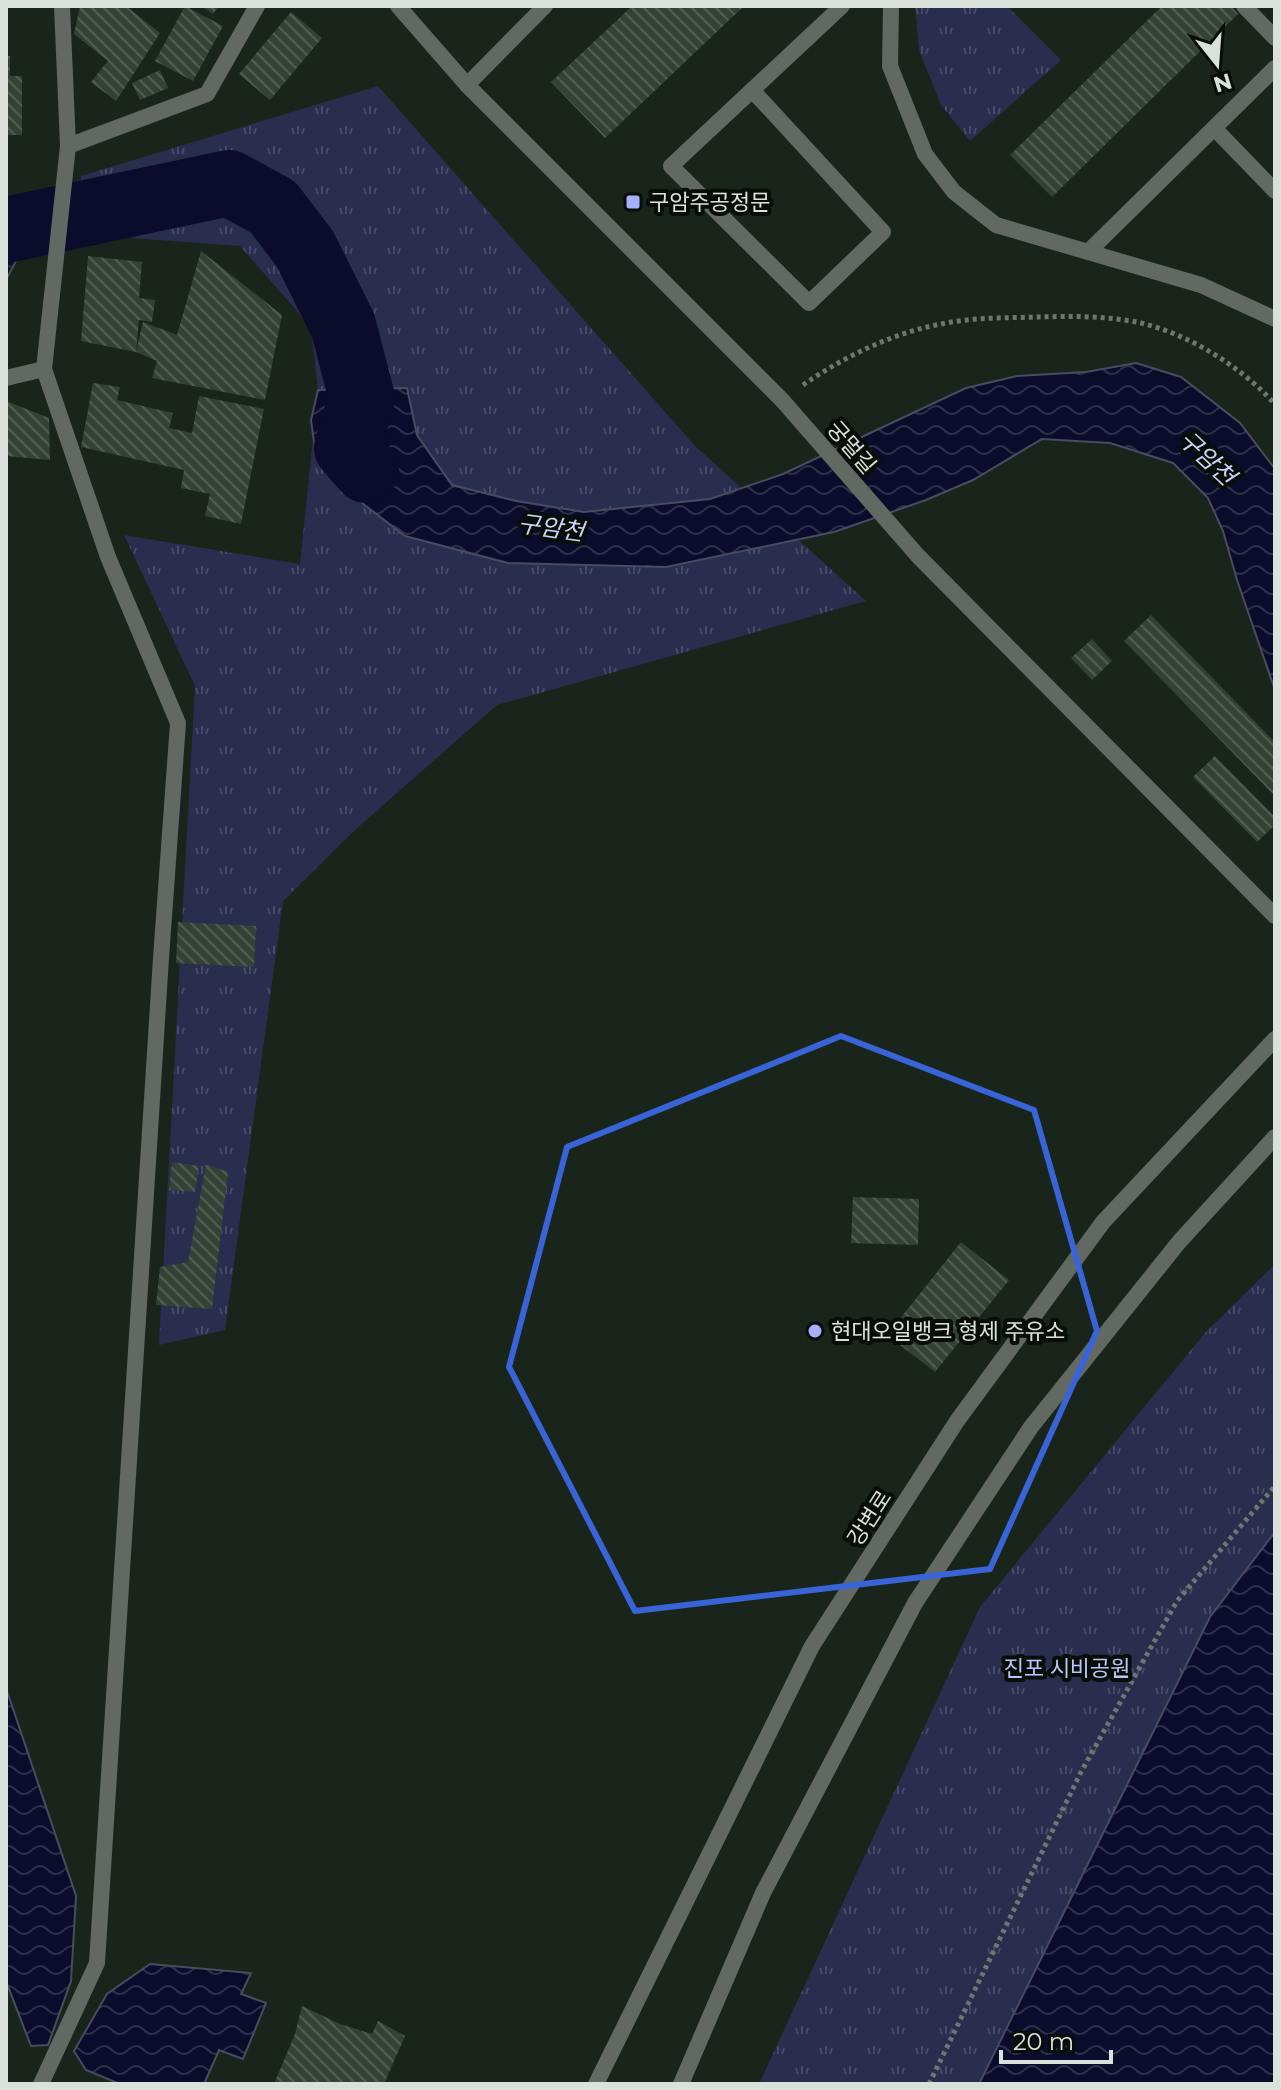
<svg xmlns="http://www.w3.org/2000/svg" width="1281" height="2090" font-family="Montserrat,'Noto Sans KR',sans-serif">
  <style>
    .grass { fill: url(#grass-tufts) }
    .water { fill: url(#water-waves); stroke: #494c60; stroke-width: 2 }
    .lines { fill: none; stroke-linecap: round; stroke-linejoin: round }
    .river { stroke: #0b0c2b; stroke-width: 66 }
    .building { fill: url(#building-back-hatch) }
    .path { stroke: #6c776d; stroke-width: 5; stroke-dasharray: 4 4; stroke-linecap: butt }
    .service { stroke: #626862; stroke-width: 16 }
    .minor { stroke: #626862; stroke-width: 16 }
    .tertiary { stroke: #626862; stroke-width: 16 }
    .marked { fill: none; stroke: #3964d8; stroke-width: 6; stroke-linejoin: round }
    .poi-dot { fill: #a5b1fc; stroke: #080d08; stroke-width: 3 }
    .labels { text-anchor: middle; stroke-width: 8; stroke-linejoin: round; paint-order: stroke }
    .poi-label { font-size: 22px; fill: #d9e1da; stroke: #080d08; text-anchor: start }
    .street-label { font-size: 22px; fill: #d9e1da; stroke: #080d08 }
    .park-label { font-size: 22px; fill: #bbc4f8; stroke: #080d08 }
    .water-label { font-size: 24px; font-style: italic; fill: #cbd2f9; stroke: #080d08 }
  </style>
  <defs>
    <pattern id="grass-tufts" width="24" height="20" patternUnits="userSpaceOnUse" patternTransform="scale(2)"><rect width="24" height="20" fill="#292d4e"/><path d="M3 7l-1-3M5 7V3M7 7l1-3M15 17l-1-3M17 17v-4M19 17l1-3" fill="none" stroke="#474b67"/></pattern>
    <pattern id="water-waves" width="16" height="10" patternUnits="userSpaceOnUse" patternTransform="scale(2)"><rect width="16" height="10" fill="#0b0c2b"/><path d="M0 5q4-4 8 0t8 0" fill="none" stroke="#2e2f49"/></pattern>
    <pattern id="building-back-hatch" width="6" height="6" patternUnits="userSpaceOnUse" patternTransform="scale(2)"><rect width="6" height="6" fill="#344135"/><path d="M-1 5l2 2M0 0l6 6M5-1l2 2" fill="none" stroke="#515c52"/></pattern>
  </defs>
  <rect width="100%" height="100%" fill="#19251a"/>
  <!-- grass -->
  <g class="grass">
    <polygon points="915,6 1007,6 1061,60 970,141 941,105 919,50"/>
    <polygon points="378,86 695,446 866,601 497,705 356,829 283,901 225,1330 159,1345 195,686 124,535 300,564 318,390 311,327 240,246 78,234 81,176"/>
    <polygon points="1275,1264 1275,1560 1193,1652 979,2084 759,2084 980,1607 1205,1333"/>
  </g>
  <!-- water -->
  <g class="water">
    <polygon points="6,206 13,209 19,255 6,280"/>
    <polygon points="1136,363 1181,377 1240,423 1275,469 1275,690 1237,580 1223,531 1208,498 1173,463 1110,443 1042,439 973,480 926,500 834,532 666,567 508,563 405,536 340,486 314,442 311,420 318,390 407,388 417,435 452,485 516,501 584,512 710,499 783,474 966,388 1017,376 1086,372"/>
    <polygon points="1275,1532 1275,2084 979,2084 1210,1617"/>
    <polygon points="6,1688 76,1896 71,1981 48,2045 31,2046 6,1981"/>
    <polygon points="150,1964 251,1973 241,1994 266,2003 243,2059 219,2050 204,2084 120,2084 86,2070 74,2051 107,1994"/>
  </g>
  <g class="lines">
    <!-- river -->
    <polyline class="river" points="6,230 229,183 273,207 305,249 343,325 362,398 347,448 366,470"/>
  </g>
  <!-- building -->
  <g class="building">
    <polygon points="80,6 126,6 160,33 116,101 91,82 108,61 74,34"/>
    <polygon points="185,6 223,26 193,81 155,61"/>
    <polygon points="201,6 219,6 213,14"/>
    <polygon points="632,6 744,6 605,138 551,82"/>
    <polygon points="1162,6 1231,6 1238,14 1052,197 1010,155"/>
    <polygon points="291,12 322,38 270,100 239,74"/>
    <polygon points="6,56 10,56 10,76 22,76 22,135 6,135"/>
    <polygon points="160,70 168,88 140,100 132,83"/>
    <polygon points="201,251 282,315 265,400 152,378 157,361 136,352 81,341 88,256 142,262 139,298 155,300 152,322 139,320 136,352 143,322 177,335"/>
    <polygon points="93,383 120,387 117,400 173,413 169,428 192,433 199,396 264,409 241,524 205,516 210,494 181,488 184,470 81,447"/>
    <polygon points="6,401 49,418 50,460 6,456"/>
    <polygon points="1151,615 1275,742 1275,796 1124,641"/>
    <polygon points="1092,639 1112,661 1092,680 1071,658"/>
    <polygon points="1215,756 1275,817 1275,825 1257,842 1193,777"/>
    <polygon points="178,922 256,926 254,967 176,963"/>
    <polygon points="172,1162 199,1166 195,1192 169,1190"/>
    <polygon points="206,1164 228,1172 212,1309 156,1305 160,1267 188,1262"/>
    <polygon points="853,1197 919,1199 918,1245 851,1243"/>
    <polygon points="961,1242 1009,1280 935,1372 887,1335"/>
    <polygon points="302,2006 340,2024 372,2034 378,2021 405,2036 384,2084 274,2084 295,2034"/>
  </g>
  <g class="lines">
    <!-- path -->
    <g class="path">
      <path d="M803 385C843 357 893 333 941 324 973 317 1007 318 1038 317 1072 316 1109 316 1141 323 1191 335 1241 367 1275 404"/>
      <polyline points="929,2084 1081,1772 1177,1601 1275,1486"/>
    </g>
    <!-- service -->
    <g class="service">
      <polyline points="753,91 883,232 809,303 671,166 842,6"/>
      <polyline points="1215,129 1275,191"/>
      <polyline points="1088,252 1275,68"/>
    </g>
    <!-- minor -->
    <g class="minor">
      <polyline points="891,6 890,66 925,154 954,192 996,225 1201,285 1275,319"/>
      <polyline points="1244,6 1275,38"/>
      <polyline points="68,146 207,94 257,6"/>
      <polyline points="44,369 68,146 62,6"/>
      <polyline points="6,378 44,369 108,557 178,723 161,958 97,1963 41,2084"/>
    </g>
    <!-- tertiary -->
    <g class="tertiary">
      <polyline points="398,6 467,85 782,400 918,556 1275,916"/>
      <polyline points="467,85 545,6"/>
      <polyline points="596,2084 812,1646 957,1421 1103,1222 1275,1039"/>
      <polyline points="681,2084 763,1893 915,1603 1031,1427 1179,1242 1275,1137"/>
    </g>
  </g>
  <!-- marked area -->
  <path class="marked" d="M841 1036 1034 1110 1097 1331 990 1569 635 1611 509 1367 567 1147Z"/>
  <!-- markers -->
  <g class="poi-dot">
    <rect x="625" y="194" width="16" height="16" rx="4"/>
    <circle cx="815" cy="1331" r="8"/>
  </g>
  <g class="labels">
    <!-- poi labels -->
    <g class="poi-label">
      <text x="649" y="210">구암주공정문</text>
      <text x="831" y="1339">현대오일뱅크 형제 주유소</text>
    </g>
    <!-- street labels -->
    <g class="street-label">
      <text transform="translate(852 447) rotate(49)" y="8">궁멀길</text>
      <text transform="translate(869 1518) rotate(-57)" y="8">강변로</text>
    </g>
    <!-- park labels -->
    <g class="park-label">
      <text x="1067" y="1676">진포 시비공원</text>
    </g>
    <!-- water labels -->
    <g class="water-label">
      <text transform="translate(1207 458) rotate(43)" y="8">구암천</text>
      <text transform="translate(551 528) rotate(8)" y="8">구암천</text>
    </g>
  </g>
  <!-- border -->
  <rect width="1281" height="2090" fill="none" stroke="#d9e1da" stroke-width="16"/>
  <!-- north arrow -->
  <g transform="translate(1217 64) rotate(163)" stroke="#080d08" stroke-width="6" paint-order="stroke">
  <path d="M0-6L14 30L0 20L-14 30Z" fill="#d9e1da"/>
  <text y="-12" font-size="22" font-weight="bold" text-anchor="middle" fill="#d9e1da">N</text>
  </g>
  <!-- scale -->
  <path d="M1001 2050v12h110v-12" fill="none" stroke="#d9e1da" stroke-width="4"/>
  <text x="1013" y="2050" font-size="24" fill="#d9e1da" stroke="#080d08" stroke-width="6" paint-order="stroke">20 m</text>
</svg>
